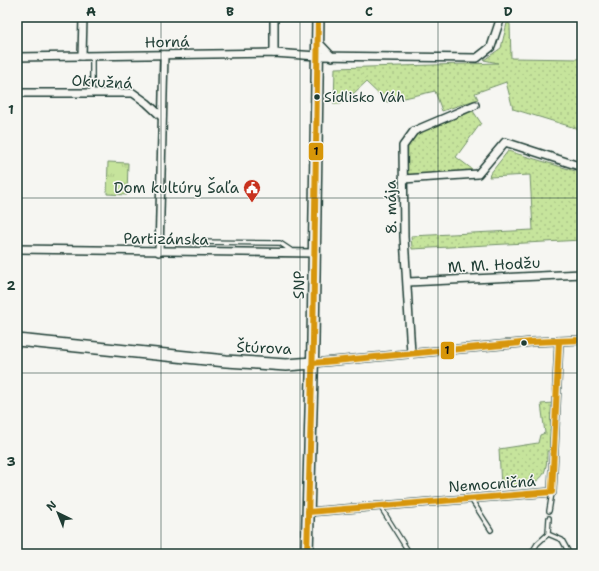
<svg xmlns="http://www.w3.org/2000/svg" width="599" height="571" font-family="'Shantell Sans',sans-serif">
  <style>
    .grass { fill: url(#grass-dots); stroke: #729068 }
    .park { fill: url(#park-tufts); stroke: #729068 }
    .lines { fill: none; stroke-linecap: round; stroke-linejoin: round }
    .service-casing { stroke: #1f3d34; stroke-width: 6 }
    .minor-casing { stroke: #1f3d34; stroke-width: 10 }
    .primary-casing { stroke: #1f3d34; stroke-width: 14 }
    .service { stroke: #f6f6f2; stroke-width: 3.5 }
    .minor { stroke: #f6f6f2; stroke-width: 7 }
    .primary { stroke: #f6f6f2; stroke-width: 11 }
    .bus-1-casing { stroke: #f6f6f2; stroke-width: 9 }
    .bus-1 { stroke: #d79608; stroke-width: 6 }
    .grid { fill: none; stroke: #1f3d34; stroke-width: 1; stroke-opacity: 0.55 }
    .bus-dot { fill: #1f3d34; stroke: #f6f6f2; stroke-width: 1.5 }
    .labels { text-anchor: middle; stroke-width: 3; stroke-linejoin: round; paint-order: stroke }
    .bus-label { font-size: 14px; fill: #1f3d34; stroke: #f6f6f2; text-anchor: start }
    .street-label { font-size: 15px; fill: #1f3d34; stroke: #f6f6f2 }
    .poi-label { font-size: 15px; fill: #1f3d34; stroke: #f6f6f2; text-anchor: end }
    .line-badge { stroke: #f6f6f2; stroke-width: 1.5 }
    .pale-badge-label { font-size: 11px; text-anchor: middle; font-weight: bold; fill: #111 }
    .neatline { fill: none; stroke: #1f3d34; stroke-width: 1.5 }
    .grid-label { font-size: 13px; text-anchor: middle; font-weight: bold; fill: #1f3d34 }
  </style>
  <defs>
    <pattern id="grass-dots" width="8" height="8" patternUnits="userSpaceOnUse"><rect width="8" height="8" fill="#c6e49c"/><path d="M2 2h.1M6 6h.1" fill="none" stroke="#aac487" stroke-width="1.8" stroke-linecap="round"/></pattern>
    <pattern id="park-tufts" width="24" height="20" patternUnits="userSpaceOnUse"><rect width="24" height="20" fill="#c6e49c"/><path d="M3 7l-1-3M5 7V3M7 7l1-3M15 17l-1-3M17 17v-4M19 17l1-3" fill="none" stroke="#aac487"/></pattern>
  </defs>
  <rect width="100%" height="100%" fill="#f6f6f2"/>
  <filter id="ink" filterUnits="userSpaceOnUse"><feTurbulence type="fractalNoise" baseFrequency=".025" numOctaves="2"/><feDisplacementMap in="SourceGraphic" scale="8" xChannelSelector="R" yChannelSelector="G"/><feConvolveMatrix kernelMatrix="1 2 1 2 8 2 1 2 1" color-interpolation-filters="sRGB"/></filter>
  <g filter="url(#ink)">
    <!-- grass -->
    <g class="grass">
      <polygon points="507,23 510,24 511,58 582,59 582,130 513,109 506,82 475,93 478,99 442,111 435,91 387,102 366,82 354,93 345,96 341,104 334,104 335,68 498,63 484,60 501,48"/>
      <polygon points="473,111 481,123 456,157 472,169 469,172 407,176 408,143 415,134"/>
      <polygon points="508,151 582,173 582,240 412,249 411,236 533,230 530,175 489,177 490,174"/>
      <path d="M553 403 551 451H547C547 457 547 464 545 470 541 487 515 486 501 488L499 449 538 443 540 435 545 433 541 404Z"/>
    </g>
    <!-- park -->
    <polygon class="park" points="108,162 128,163 127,195 107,194"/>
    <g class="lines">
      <defs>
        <g id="service">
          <polyline points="92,56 92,93"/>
          <polyline points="191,242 280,243 292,251"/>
          <polyline points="471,499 491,530"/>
          <polyline points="380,506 410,554"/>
          <polyline points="549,511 552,493"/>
          <polyline points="548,534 549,518"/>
          <polyline points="531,554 537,544 548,534 562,540 568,551 567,554"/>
        </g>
        <g id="minor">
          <polyline points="274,17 274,53"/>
          <polyline points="317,41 332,57"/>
          <polyline points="82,56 83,17"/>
          <polyline points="17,57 274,53 317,56 477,58 491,47 501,17"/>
          <polyline points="17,93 133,93 147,103 162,117"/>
          <polyline points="403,179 478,174 505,142 582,167"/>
          <polyline points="17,249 314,253"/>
          <polyline points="159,252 164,55"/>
          <polyline points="408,282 582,274"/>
          <polyline points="411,353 404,237 403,146 414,131 475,105"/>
          <polyline points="313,363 532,342 582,340"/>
          <polyline points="308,512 552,492 559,341"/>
        </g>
        <g id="primary">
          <polyline points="17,340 226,361 286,365 313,363"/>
          <polyline points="307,554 313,341 318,17"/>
        </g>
      </defs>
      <!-- service casing -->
      <use href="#service" class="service-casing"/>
      <!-- minor casing -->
      <use href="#minor" class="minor-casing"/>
      <!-- primary casing -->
      <use href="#primary" class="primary-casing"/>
      <!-- service -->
      <use href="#service" class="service"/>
      <!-- minor -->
      <use href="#minor" class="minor"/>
      <!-- primary -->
      <use href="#primary" class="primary"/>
      <defs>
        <g id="bus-1">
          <polyline points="313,363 532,342 582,340"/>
          <polyline points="308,512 552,492 559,341"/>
          <polyline points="307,554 313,341 318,17"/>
        </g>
      </defs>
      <!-- bus-1 casing -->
      <use href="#bus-1" class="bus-1-casing"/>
      <!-- bus-1 -->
      <use href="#bus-1" class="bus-1"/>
    </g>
  </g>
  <!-- grid -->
  <path class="grid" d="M161 17V554M300 17V554M438 17V554M17 198H582M17 373H582"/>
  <!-- icons -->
  <defs>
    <symbol id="civic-pin" viewBox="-11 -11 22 30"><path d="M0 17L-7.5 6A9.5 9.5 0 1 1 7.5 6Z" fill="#c8321e" stroke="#f6f6f2"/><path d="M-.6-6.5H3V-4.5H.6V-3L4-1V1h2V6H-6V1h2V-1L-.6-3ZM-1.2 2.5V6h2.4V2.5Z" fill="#fff"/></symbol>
  </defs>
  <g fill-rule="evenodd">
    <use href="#civic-pin" x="242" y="178" width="20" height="27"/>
  </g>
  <!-- markers -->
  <g class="bus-dot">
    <circle cx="317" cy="97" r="3.5"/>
    <circle cx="524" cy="343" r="3.5"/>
  </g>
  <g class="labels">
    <!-- bus labels -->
    <g class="bus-label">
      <text x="324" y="102">Sídlisko Váh</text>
    </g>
    <!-- street labels -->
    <g class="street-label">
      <text transform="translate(167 42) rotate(-1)" y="5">Horná</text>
      <text transform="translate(102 82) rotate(3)" y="5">Okružná</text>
      <text transform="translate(391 207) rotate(-91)" y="5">8. mája</text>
      <text transform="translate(166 239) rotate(1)" y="5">Partizánska</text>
      <text transform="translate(494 265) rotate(-3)" y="5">M. M. Hodžu</text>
      <text transform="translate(299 285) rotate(-89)" y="5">SNP</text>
      <text transform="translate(264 348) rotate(2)" y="5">Štúrova</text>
      <text transform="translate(492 484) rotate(-4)" y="5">Nemocničná</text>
    </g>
    <!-- poi labels -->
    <g class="poi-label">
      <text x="239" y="193">Dom kultúry Šaľa</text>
    </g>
  </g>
  <g class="line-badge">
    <rect x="308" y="142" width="16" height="19" rx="4" fill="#d79608"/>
    <rect x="440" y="341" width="15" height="19" rx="4" fill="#d79608"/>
  </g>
  <g class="pale-badge-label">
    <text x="316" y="155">1</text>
    <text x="447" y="354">1</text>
  </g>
  <!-- margin -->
  <rect width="599" height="571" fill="none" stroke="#f6f6f2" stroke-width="44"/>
  <!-- north arrow -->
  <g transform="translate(58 513) rotate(317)" stroke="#f6f6f2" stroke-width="3" paint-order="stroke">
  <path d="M0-3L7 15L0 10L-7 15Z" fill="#1f3d34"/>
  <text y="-6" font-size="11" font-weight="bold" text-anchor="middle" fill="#1f3d34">N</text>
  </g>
  <rect x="22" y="22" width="555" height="527" class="neatline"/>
  <g class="grid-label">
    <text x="91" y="16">A</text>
    <text x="230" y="16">B</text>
    <text x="369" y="16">C</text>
    <text x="508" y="16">D</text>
    <text x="11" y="114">1</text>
    <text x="11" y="290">2</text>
    <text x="11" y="466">3</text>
  </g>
</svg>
